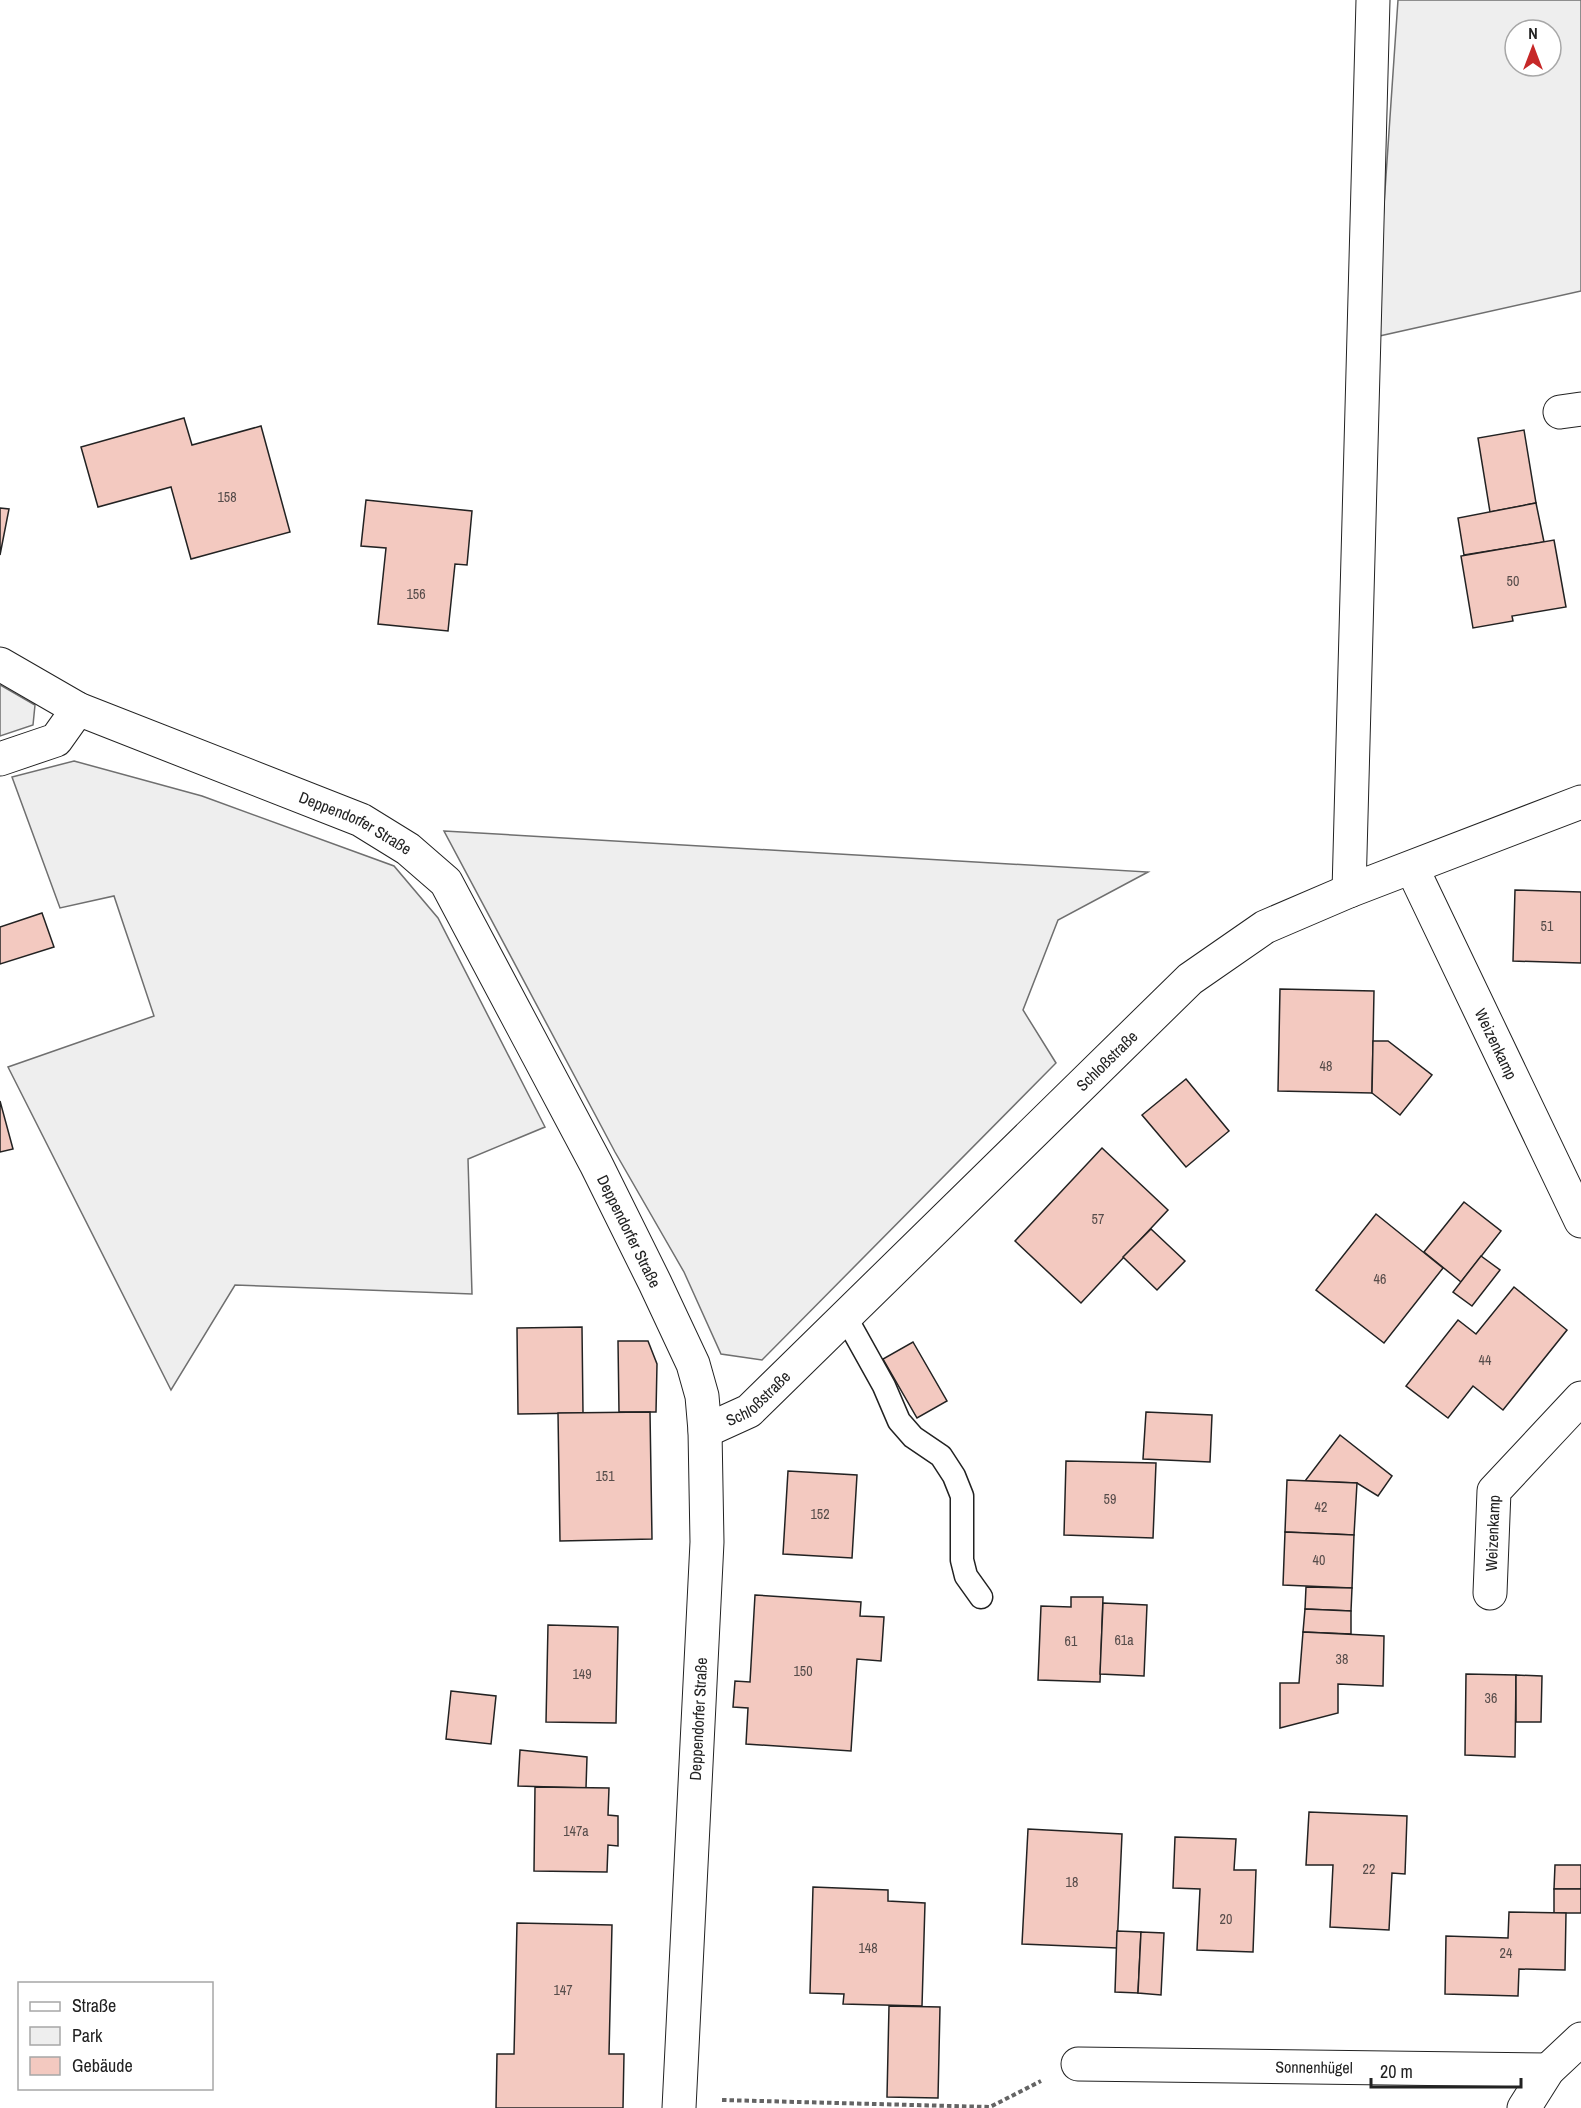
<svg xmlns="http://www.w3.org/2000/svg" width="1581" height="2108" font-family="'Archivo Narrow',sans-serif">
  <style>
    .green { fill: #eee; stroke: #6f6f6f; stroke-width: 1.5; fill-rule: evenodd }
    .building { fill: #f3c9c0; stroke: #222; stroke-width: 1.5 }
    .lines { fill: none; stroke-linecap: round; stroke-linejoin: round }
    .service-casing { stroke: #222; stroke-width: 25 }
    .minor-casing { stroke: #222; stroke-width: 35 }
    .tertiary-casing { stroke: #222; stroke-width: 35 }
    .path { stroke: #646464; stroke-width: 4; stroke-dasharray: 4.5 3; stroke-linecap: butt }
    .service { stroke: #fff; stroke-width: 22 }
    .minor { stroke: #fff; stroke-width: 33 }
    .tertiary { stroke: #fff; stroke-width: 33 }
    .labels { text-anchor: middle; stroke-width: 4.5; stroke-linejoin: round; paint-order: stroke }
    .number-label { font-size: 14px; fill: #564c4a }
    .street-label { font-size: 16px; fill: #222; stroke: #fff }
  </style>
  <rect width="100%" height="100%" fill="#fff"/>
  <!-- green -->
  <g class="green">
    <path d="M1398 0H1581V291L1375 337ZM1515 30H1551V66H1515Z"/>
    <polygon points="0,685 35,705 33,725 0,736"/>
    <polygon points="74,761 202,796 394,866 438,918 545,1127 468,1159 472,1294 235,1285 171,1390 8,1067 154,1016 114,896 60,908 12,777"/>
    <polygon points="444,831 1148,872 1058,920 1023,1010 1056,1063 762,1360 721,1354 684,1272 615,1152"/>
  </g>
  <!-- building -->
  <g class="building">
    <polygon points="184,418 192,445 261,426 290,532 191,559 171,487 98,507 81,447"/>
    <polygon points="1524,430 1536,503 1490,512 1478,438"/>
    <polygon points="366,500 472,511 467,565 455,564 448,631 378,624 386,548 361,546"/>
    <polygon points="1536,503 1544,542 1464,555 1458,518"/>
    <polygon points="0,508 9,509 0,555"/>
    <polygon points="1554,540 1566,607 1512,616 1513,621 1473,628 1461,556"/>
    <polygon points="1515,890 1581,892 1581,963 1513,961"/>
    <polygon points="42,913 54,947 0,964 0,927"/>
    <polygon points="1280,989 1374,991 1372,1093 1278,1091"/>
    <polygon points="1373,1041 1388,1041 1432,1075 1400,1115 1372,1093"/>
    <polygon points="1186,1079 1229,1131 1186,1167 1142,1115"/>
    <polygon points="0,1101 13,1149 0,1152"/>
    <polygon points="1102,1148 1168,1210 1081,1303 1015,1241"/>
    <polygon points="1464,1202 1501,1231 1461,1282 1424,1252"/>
    <polygon points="1376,1214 1443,1268 1384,1343 1316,1290"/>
    <polygon points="1151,1229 1185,1261 1157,1290 1123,1257"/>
    <polygon points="1481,1256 1500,1270 1472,1306 1453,1292"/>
    <polygon points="1514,1287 1567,1330 1503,1410 1473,1386 1448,1418 1406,1386 1458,1320 1476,1334"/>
    <polygon points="582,1327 583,1413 518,1414 517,1328"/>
    <polygon points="618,1341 648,1341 657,1364 656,1412 619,1412"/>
    <polygon points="913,1342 947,1401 917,1418 883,1359"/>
    <polygon points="650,1412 652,1539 560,1541 558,1413"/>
    <polygon points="1146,1412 1212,1415 1210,1462 1143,1459"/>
    <polygon points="1340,1435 1392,1476 1378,1496 1357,1483 1305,1481"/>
    <polygon points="1066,1461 1156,1463 1153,1538 1064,1535"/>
    <polygon points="788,1471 857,1475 852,1558 783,1554"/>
    <polygon points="1287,1480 1357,1483 1354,1535 1285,1532"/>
    <polygon points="1285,1532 1354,1535 1352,1588 1283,1585"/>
    <polygon points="1306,1587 1352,1588 1351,1611 1305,1609"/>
    <polygon points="755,1595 861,1602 860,1616 884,1617 881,1661 857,1659 851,1751 746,1744 748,1708 733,1707 735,1681 750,1682"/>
    <polygon points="1071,1597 1103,1597 1100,1682 1038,1680 1041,1606 1071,1607"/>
    <polygon points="1103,1603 1147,1605 1144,1676 1100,1674"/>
    <polygon points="1305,1609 1351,1611 1351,1634 1303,1632"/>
    <polygon points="548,1625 618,1627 616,1723 546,1722"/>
    <polygon points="1303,1632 1384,1636 1383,1686 1338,1684 1338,1713 1280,1728 1280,1683 1299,1683"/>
    <polygon points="1466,1674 1516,1675 1515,1757 1465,1755"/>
    <polygon points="1516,1675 1542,1676 1541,1722 1516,1722"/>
    <polygon points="451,1691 496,1696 491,1744 446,1739"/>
    <polygon points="520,1750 587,1757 586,1788 518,1786"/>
    <polygon points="535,1787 609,1788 608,1815 618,1816 618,1846 608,1845 607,1872 534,1871"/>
    <polygon points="1309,1812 1407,1816 1405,1874 1392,1873 1389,1930 1330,1927 1333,1865 1306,1865"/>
    <polygon points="1028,1829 1122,1834 1117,1948 1022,1944"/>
    <polygon points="1175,1837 1236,1839 1234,1870 1256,1870 1253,1952 1197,1950 1200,1889 1173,1888"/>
    <polygon points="1555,1865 1581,1865 1581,1889 1554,1889"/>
    <polygon points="813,1887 888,1890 888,1901 925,1903 922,2006 843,2004 844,1994 810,1993"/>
    <rect x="1554" y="1889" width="27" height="24"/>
    <polygon points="1509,1912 1566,1913 1565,1970 1519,1969 1518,1996 1445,1994 1446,1936 1508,1938"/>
    <polygon points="517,1923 612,1925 609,2054 624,2054 623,2108 496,2108 497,2054 514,2054"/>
    <polygon points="1117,1931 1141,1932 1138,1993 1115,1992"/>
    <polygon points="1141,1932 1164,1933 1161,1995 1138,1993"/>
    <polygon points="889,2006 940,2007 938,2098 887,2097"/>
  </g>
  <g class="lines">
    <defs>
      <polyline id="service" points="845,1316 884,1386 899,1421 913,1437 941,1456 954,1476 962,1496 962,1560 966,1576 981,1597"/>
      <g id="minor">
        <polyline points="1560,412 1581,409"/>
        <polyline points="0,759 56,740 78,709"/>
        <path id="s1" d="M1412 868 1581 1221"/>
        <polyline points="1349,891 1373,0"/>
        <path id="s2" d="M705 1431 749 1411 1190 979 1265 927 1349 891 1581 802"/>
        <path id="s3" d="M1490 1593 1494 1491 1581 1398"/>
        <path id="s4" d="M1078 2064 1548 2070"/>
        <polyline points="1524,2108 1548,2070 1581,2039"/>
      </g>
      <g id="tertiary">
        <path id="s5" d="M0 664 78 709 361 820 408 849 446 882 596 1164 655 1283 693 1364 702 1396 705 1431 707 1542 679 2108"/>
      </g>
    </defs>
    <!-- service casing -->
    <use href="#service" class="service-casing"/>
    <!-- minor casing -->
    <use href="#minor" class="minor-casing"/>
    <!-- tertiary casing -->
    <use href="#tertiary" class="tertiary-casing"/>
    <!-- path -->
    <polyline class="path" points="722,2100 990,2107 1041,2081"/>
    <!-- service -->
    <use href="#service" class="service"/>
    <!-- minor -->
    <use href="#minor" class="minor"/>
    <!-- tertiary -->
    <use href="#tertiary" class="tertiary"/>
  </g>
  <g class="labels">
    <!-- number labels -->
    <g class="number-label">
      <text x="227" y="502">158</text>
      <text x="1513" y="586">50</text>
      <text x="416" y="599">156</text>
      <text x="1547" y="931">51</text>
      <text x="1326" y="1071">48</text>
      <text x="1098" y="1224">57</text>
      <text x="1380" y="1284">46</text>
      <text x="1485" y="1365">44</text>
      <text x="605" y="1481">151</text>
      <text x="1110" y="1504">59</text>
      <text x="1321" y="1512">42</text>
      <text x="820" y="1519">152</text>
      <text x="1319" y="1565">40</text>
      <text x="1124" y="1645">61a</text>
      <text x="1071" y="1646">61</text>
      <text x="1342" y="1664">38</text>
      <text x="803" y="1676">150</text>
      <text x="582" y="1679">149</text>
      <text x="1491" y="1703">36</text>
      <text x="576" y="1836">147a</text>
      <text x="1369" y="1874">22</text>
      <text x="1072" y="1887">18</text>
      <text x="1226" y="1924">20</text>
      <text x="868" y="1953">148</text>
      <text x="1506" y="1958">24</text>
      <text x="563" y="1995">147</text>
    </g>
    <!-- street labels -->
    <g class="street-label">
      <text dy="6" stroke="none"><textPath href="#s5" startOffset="390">Deppendorfer Straße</textPath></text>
      <text dy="6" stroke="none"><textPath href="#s1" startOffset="195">Weizenkamp</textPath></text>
      <text dy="6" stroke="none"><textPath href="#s2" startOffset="549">Schloßstraße</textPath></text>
      <text dy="6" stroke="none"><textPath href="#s5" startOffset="894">Deppendorfer Straße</textPath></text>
      <text dy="6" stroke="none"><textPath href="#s2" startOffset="63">Schloßstraße</textPath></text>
      <text dy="6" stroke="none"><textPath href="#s3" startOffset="60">Weizenkamp</textPath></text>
      <text transform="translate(698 1719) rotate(-87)" y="6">Deppendorfer Straße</text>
      <text dy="6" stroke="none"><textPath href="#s4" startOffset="236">Sonnenhügel</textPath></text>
    </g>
  </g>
  <!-- legend -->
  <rect x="18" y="1982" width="195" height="108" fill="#ffffff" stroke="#a7a7a7" stroke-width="1.5"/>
  <rect x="30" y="2002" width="30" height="9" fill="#ffffff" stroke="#a7a7a7" stroke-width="1.5"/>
  <text x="72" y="2012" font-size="18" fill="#222222">Straße</text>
  <rect x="30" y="2027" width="30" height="18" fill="#eeeeee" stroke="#a7a7a7" stroke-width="1.5"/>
  <text x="72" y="2042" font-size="18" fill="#222222">Park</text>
  <rect x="30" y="2057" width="30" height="18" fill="#f3c9c0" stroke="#a7a7a7" stroke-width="1.5"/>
  <text x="72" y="2072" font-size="18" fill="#222222">Gebäude</text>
  <!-- north arrow -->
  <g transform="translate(1533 48)"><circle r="28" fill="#ffffff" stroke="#a7a7a7" stroke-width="1.5"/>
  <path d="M0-4.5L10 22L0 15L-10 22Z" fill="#c62828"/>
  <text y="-9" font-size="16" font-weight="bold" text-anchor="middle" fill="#222222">N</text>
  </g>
  <!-- scale -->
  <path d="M1371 2078v9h150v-9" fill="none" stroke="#222222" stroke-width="3"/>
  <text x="1380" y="2078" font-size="18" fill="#222222" stroke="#ffffff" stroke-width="4.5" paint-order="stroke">20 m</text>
</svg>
